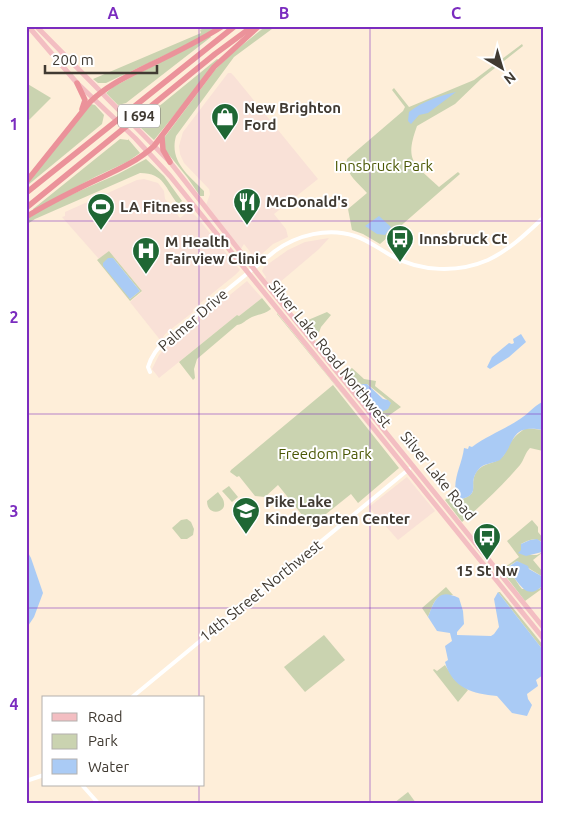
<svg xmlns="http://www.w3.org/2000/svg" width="569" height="829" font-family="Ubuntu,sans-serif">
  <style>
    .commercial { fill: #f9e1d7 }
    .green { fill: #cad3b0; fill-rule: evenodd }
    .water { fill: #aacbf5 }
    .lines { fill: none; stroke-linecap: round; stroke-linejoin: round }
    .minor { stroke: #fff; stroke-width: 4 }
    .major { stroke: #f3bec2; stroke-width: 5 }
    .highway { stroke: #eb929a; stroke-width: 5.5 }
    .grid { fill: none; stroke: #7b2cbf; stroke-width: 1; stroke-opacity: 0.55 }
    .labels { text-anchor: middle; stroke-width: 4; stroke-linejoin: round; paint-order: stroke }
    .shield { fill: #fff; stroke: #797570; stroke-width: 1 }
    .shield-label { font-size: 14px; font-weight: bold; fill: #403a32 }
    .poi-label { font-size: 15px; font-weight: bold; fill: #403a32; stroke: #fff; text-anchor: start }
    .park-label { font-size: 15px; fill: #4b5805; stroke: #fff }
    .street-label { font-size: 15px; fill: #403a32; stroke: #fff }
    .neatline { fill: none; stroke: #7b2cbf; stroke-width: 2 }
    .grid-label { font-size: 16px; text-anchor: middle; font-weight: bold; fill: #7b2cbf }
  </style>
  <rect width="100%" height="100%" fill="#feeed9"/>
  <!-- commercial -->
  <g class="commercial">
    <polygon points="228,73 231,73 234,76 318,179 274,214 286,229 288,237 273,244 254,261 250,257 251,253 244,244 241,249 206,205 210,194 209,189 184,163 180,154 179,146 183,132"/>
    <polygon points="144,179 158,183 164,191 165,199 180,218 189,211 196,216 240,270 235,275 193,309 193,312 165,334 161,341 130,302 142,292 140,288 109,251 99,259 62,217 65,216 65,212 137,180"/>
    <polygon points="329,238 319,249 273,288 265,279 266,277 262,271 264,267 288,250 305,242"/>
    <polygon points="247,281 262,298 239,316 237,315 159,378 152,369 159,355 166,347"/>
    <polygon points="407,477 435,511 398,540 369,507"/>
  </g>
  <!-- green -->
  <g class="green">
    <polygon points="208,26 219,26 195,41 106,83 98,83 93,79 201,33 200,30"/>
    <path d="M266 26H276L234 57 176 136C169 161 188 175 204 191V196H200L187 177 165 150 164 138 215 70 231 54Z"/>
    <polygon points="210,36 211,37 126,103 118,105 106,93 113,87"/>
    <path d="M522 44 523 46 481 79 455 104 417 126C404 162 414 163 439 187L458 172 460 174 380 244 363 234 352 230 348 209 367 193C358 183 344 173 347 159L403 111 405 107 392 90 394 88 409 107 474 80Z"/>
    <polygon points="217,59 219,60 154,140 141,128 143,126 141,121"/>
    <polygon points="26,83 51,98 26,123"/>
    <polygon points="91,104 95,105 104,115 102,124 28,185 27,184"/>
    <polygon points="120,139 128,140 128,139 140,153 127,162 95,177 34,210 33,209 38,205"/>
    <path d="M146 159 164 176 182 201 178 204C165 189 165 173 140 173L35 219 26 225V220L50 204 118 174Z"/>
    <path d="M109 251 142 291 130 301 97 260ZM113 258 140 291 130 299Z"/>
    <path d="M262 298 271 309C265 314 259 314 252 317 245 320 244 324 237 325L197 359 194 369 195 378 193 380 179 362 237 315 239 316Z"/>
    <polygon points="327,312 331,315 321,327 316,341 301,323"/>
    <polygon points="277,313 398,462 277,314"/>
    <path d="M352 368 364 379 376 381 375 386 401 407 381 421 342 374ZM363 384H367L391 403 355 387Z"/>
    <polygon points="333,385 399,468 358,503 351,494 311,526 278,485 265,497 255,496 239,476 237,477 230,472 231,470"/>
    <path d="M526 428 543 430V451L530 448C525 453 524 460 520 465 502 486 483 504 462 522L445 500 454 493 458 500C483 494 467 486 477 471 483 463 494 464 501 458 505 455 505 452 507 448 512 439 518 433 526 428Z"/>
    <polygon points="229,486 238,497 232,502 222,491"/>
    <path d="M218 492C220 495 224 499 224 503 226 513 207 517 207 501Z"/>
    <polygon points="187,519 191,522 194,529 193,535 187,539 181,539 172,528 181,520"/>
    <path d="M532 520 538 527V532L543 538V543C535 537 529 540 521 544V550L524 555H537L543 552 533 560 543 572V577L517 561 507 567V570C514 575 516 582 522 589H539L543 585V588L525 601 501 570 519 557 507 541Z"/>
    <path d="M446 587 453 595C434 594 435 601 428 617L422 608Z"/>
    <polygon points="498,592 500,592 543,645 543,650"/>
    <polygon points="324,635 345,660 305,692 284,667"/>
    <polygon points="445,665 454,679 468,690 458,702 433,670 434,669 437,671"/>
    <polygon points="408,792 416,803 394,803"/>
  </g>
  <!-- water -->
  <g class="water">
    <path d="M456 92 428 113 419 115 411 124 408 121 409 112C423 101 439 96 456 92Z"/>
    <polygon points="379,216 391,227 385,235 377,234 365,226"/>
    <polygon points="108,258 113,258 140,291 130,299 103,266 103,263"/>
    <polygon points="521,334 526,342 509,357 490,369 487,367 492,357 509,343 512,344 514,343 513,339"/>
    <polygon points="363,384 367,384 383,399 388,400 391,403 388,409 377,414 355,387"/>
    <path d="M542 402 543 430C509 424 517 442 500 460 492 464 483 463 478 470 466 485 484 494 458 500 450 482 462 466 464 448L468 449 469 446 472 447C487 436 505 429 520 419 528 414 533 407 542 402Z"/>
    <polygon points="537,539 543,543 542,552 526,556 518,553 521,550 521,544 530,540"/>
    <polygon points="26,549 31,558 43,593 34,617 26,629"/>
    <path d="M517 561 528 566 529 569 543 577V585C525 604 518 578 507 570V568Z"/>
    <path d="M498 592 543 650V675L536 680 538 686 527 694 528 699 532 705 527 716 512 713 497 696C473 694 452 688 445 662L448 660 445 646 452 641 450 633 437 631 428 617C435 599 438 588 459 598L463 611 464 624 457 632V635L491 636 494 634 499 627 494 599Z"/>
  </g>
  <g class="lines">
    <!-- minor -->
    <g class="minor">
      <path d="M150 372 148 367C151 356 159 346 168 338L275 251C297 235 328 227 355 236 368 240 379 249 392 256 421 272 458 273 488 260 509 250 526 234 543 218"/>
      <polyline points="131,698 409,469"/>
      <polyline points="26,781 44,775"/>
      <polyline points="82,785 98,803"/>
    </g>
    <!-- major -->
    <g class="major">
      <polyline points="28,26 77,83 135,138 170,176 543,638"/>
      <polyline points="36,26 170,162 257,273 543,627"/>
    </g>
    <!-- highway -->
    <g class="highway">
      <polyline points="77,83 85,100 82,109"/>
      <polyline points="162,137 163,150 170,162"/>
      <path d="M26 182 90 102C107 85 128 76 150 65 175 53 199 41 223 26"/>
      <polyline points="26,193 235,26"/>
      <polyline points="26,208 215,54 253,26"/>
      <path d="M26 217C48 203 71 192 94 181 115 171 137 162 154 146L214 67 259 26"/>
    </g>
  </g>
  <!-- grid -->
  <path class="grid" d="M199 26V698M370 26V803M26 221H543M26 414H543M26 608H543M199 785V803"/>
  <!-- icons -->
  <defs>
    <symbol id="shop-pin" viewBox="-11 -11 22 30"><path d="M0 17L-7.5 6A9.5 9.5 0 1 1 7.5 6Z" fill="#1f6734" stroke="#fff"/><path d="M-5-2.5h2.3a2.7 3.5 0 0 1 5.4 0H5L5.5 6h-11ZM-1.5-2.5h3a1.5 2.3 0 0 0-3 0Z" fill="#fff"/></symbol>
    <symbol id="restaurant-pin" viewBox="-11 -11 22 30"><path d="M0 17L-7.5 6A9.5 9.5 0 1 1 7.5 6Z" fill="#1f6734" stroke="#fff"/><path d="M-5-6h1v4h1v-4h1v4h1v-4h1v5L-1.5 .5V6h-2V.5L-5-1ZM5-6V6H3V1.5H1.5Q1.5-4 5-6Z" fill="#fff"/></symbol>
    <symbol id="stadium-pin" viewBox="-11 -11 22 30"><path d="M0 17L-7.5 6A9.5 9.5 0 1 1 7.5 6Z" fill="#1f6734" stroke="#fff"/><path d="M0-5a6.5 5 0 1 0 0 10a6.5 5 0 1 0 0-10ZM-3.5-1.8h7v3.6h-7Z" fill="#fff"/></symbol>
    <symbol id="bus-pin" viewBox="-11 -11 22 30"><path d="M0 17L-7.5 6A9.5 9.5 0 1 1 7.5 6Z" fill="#1f6734" stroke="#fff"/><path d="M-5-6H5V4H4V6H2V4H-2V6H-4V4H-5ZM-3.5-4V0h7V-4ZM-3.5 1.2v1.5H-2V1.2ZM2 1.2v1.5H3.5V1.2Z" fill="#fff"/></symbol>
    <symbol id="hospital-pin" viewBox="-11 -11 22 30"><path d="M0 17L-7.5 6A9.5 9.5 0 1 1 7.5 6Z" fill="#1f6734" stroke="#fff"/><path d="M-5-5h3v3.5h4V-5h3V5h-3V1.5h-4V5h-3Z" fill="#fff"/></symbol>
    <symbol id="school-pin" viewBox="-11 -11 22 30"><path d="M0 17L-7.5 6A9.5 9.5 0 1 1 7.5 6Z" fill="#1f6734" stroke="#fff"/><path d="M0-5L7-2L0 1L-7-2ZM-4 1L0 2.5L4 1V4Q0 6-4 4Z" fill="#fff"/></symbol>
  </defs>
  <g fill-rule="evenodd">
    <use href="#shop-pin" x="209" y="101" width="32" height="43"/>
    <use href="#restaurant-pin" x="231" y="186" width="32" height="43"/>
    <use href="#stadium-pin" x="85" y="191" width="32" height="43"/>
    <use href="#bus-pin" x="384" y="223" width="32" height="43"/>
    <use href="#hospital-pin" x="130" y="235" width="32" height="43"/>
    <use href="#school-pin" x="230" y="495" width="32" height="43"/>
    <use href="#bus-pin" x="471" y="521" width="32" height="43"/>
  </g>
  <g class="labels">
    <!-- shield labels -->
    <rect class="shield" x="118" y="104.5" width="42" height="23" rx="4"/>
    <g class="shield-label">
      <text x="139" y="121">I 694</text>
    </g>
    <!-- poi labels -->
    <g class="poi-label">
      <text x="244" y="113">New Brighton<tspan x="244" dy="17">Ford</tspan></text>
      <text x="266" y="207">McDonald's</text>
      <text x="120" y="212">LA Fitness</text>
      <text x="419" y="244">Innsbruck Ct</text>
      <text x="165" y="247">M Health<tspan x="165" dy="17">Fairview Clinic</tspan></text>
      <text x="265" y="507">Pike Lake<tspan x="265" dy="17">Kindergarten Center</tspan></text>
      <text x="487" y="576" text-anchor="middle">15 St Nw</text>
    </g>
    <!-- park labels -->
    <g class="park-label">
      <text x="384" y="171">Innsbruck Park</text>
      <text x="325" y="459">Freedom Park</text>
    </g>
    <!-- street labels -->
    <g class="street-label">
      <text transform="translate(193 320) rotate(-41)" y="5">Palmer Drive</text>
      <text transform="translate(330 354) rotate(51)" y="5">Silver Lake Road Northwest</text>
      <text transform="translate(438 476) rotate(51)" y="5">Silver Lake Road</text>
      <text transform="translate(261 591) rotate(-39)" y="5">14th Street Northwest</text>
    </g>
  </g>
  <!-- border -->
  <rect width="569" height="829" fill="none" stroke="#ffffff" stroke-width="55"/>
  <!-- legend -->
  <rect x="42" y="696" width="162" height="90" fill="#ffffff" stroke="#b3b0ad"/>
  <rect x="52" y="713" width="25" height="8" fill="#f3bec2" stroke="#b3b0ad"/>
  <text x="88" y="722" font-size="15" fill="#403a32">Road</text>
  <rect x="52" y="734" width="25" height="15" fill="#cad3b0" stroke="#b3b0ad"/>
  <text x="88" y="746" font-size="15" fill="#403a32">Park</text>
  <rect x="52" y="759" width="25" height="15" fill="#aacbf5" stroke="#b3b0ad"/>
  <text x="88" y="772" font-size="15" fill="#403a32">Water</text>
  <!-- north arrow -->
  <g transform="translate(502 68) rotate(142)" stroke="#ffffff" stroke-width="4" paint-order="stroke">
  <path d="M0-4L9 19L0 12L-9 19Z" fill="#403a32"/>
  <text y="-8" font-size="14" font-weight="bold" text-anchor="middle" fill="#403a32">N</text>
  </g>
  <!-- scale -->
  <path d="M45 65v8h112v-8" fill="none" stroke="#403a32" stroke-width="2.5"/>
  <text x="52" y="65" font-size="15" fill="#403a32" stroke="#ffffff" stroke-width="4" paint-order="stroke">200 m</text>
  <rect x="28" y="28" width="514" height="774" class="neatline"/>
  <g class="grid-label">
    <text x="113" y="19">A</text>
    <text x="284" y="19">B</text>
    <text x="456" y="19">C</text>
    <text x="14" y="130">1</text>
    <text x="14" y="323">2</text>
    <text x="14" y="517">3</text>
    <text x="14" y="710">4</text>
  </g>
</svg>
